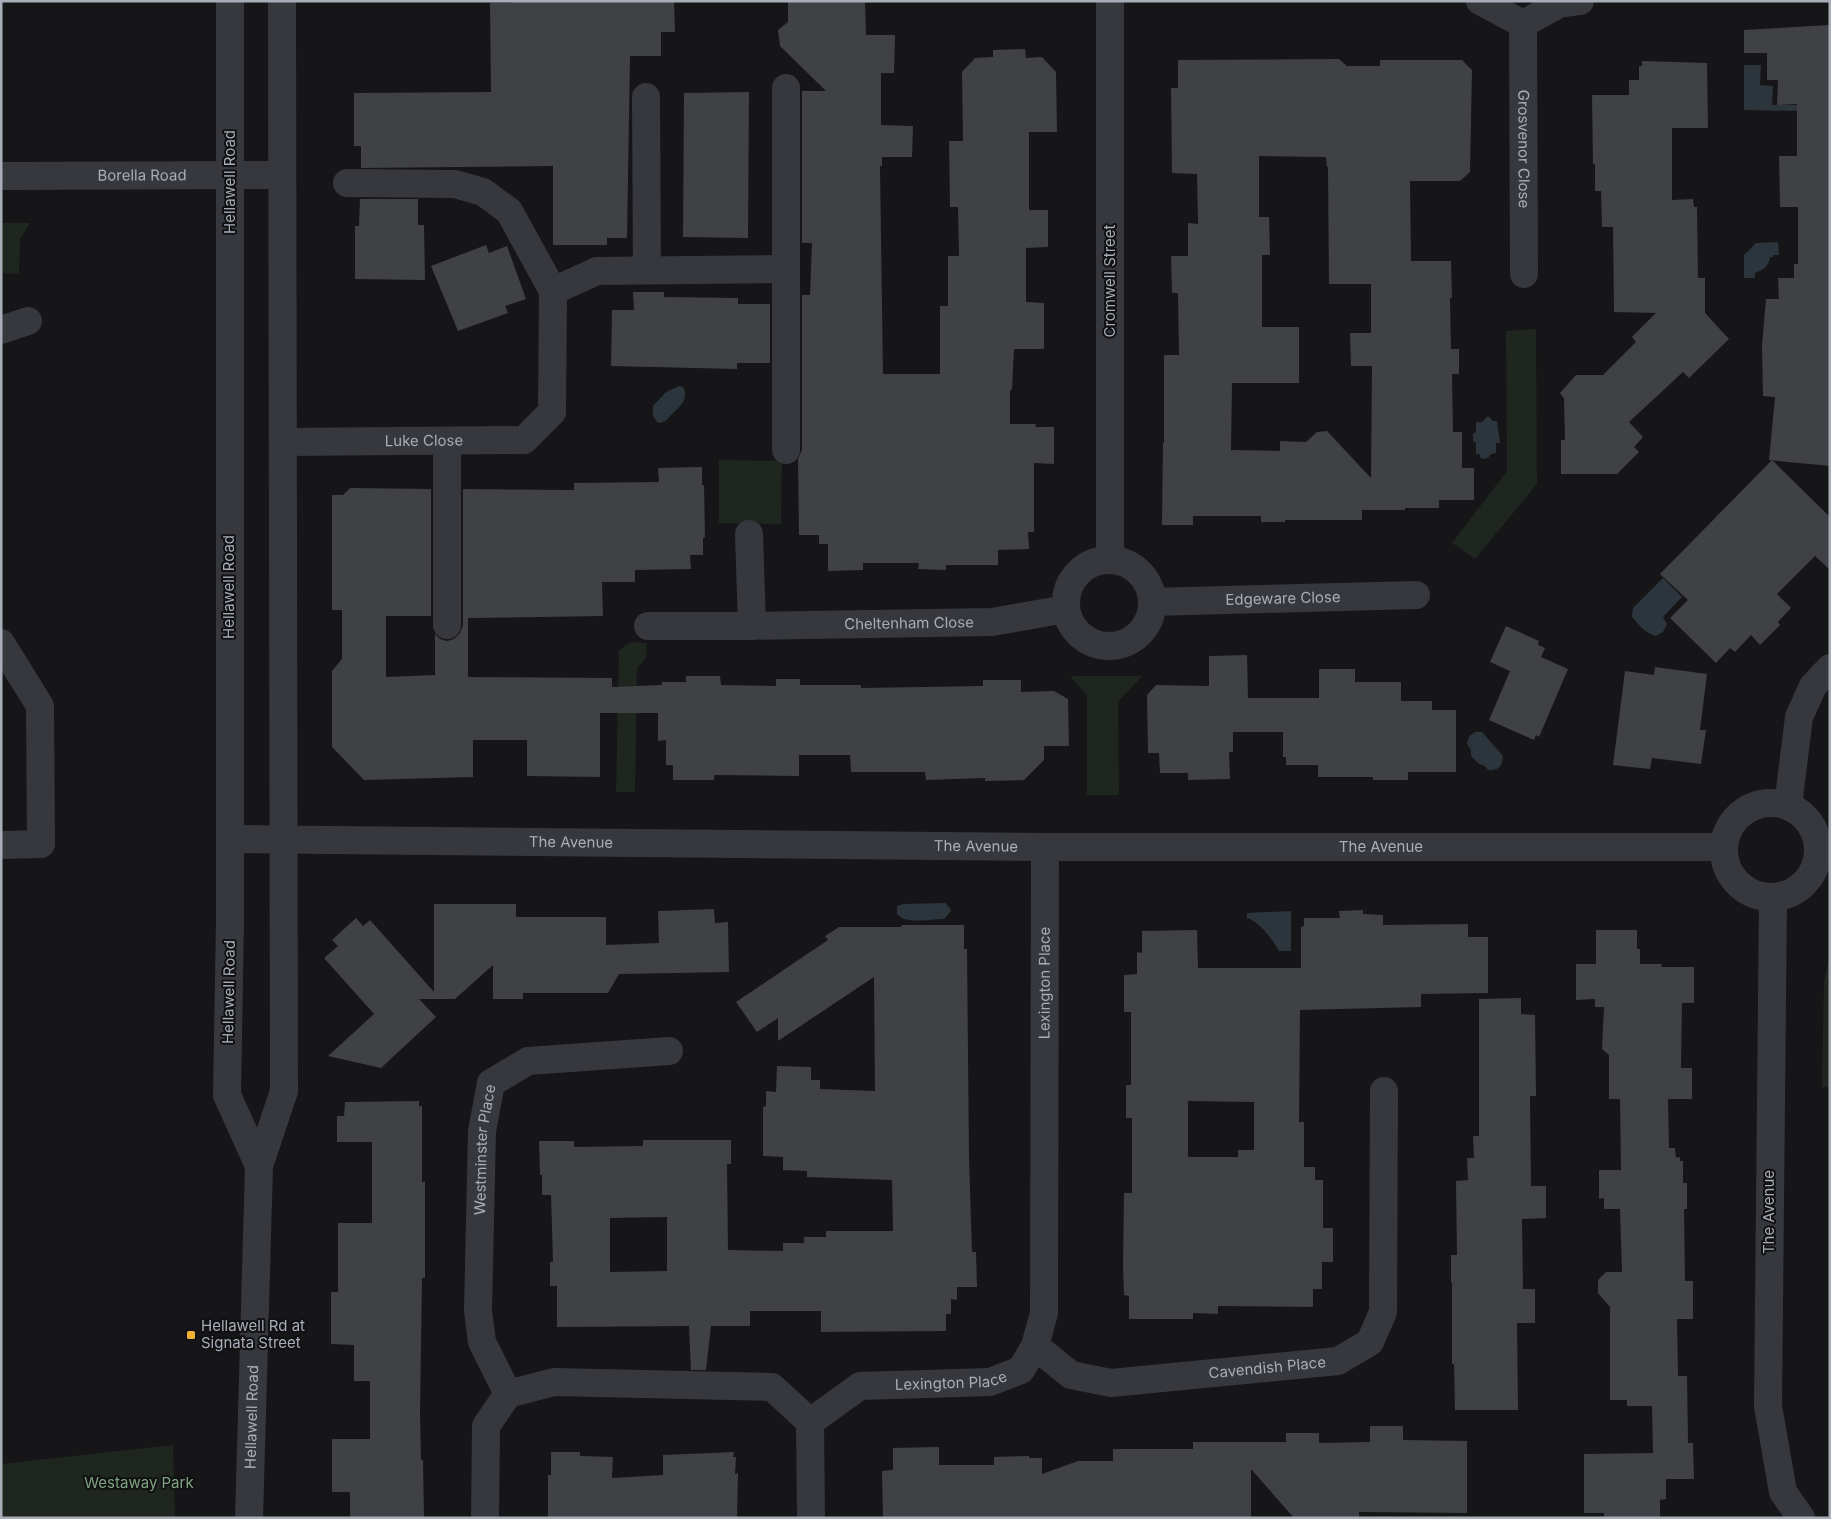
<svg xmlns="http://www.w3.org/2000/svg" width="1831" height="1519" font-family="Inter,sans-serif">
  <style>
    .green { fill: #1e261f }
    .water { fill: #2c353c }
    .building { fill: #404145; fill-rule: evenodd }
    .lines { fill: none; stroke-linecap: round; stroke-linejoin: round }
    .minor { stroke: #37383d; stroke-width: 28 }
    .tertiary { stroke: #37383d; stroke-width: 28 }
    .poi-dot { fill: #f2b134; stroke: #111113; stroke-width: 2 }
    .labels { text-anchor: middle; stroke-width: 4; stroke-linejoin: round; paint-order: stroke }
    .street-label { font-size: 15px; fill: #a8adb8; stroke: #111113 }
    .poi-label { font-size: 15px; fill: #a8adb8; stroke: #111113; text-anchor: start }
    .park-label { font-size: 15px; fill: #7fa381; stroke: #111113 }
  </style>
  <rect width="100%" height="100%" fill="#161618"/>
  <!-- green -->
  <g class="green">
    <polygon points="1,223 30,223 20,239 19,274 1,273"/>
    <polygon points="1536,329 1537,484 1475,559 1452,543 1507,471 1506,331"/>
    <polygon points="719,460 782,461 781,524 719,523"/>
    <polygon points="632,642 647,643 646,658 637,668 635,792 616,792 619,650"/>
    <polygon points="1070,676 1142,676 1118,702 1119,795 1087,795 1087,696"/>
    <polygon points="1830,955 1830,1087 1822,1087 1824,981"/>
    <polygon points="173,1445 175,1518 1,1518 1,1464"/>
  </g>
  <!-- water -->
  <g class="water">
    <polygon points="1744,65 1761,65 1760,85 1773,86 1772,105 1799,105 1799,111 1744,110"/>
    <path d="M1778 242 1779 255H1773V257H1770C1770 266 1761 271 1755 273V278H1744V255L1756 243Z"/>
    <path d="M679 386 683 387C689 399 681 406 672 414 667 419 666 423 658 423L653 416V406L666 392Z"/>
    <polygon points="1488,416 1493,421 1497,421 1500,443 1496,443 1496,453 1491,454 1488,458 1483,459 1480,457 1480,454 1476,454 1476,443 1473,441 1473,434 1476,432 1476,422 1482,422"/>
    <path d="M1663 578 1682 597 1663 617 1667 624 1663 632 1656 636C1646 634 1639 625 1632 617L1633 608Z"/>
    <path d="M1476 732H1482L1503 756C1502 766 1499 771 1488 770L1485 766 1479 764 1471 756V750L1467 744C1468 738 1470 734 1476 732Z"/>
    <path d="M945 903 950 908 951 911 944 919C931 919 906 925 897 914V906L903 904Z"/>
    <path d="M1291 911V951H1279C1273 940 1260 922 1247 918V913Z"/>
  </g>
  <!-- building -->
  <g class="building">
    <polygon points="511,1 674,1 675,32 661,32 661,56 630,56 627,238 607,238 607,245 553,245 553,166 361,168 361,146 354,146 354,93 491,92 490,3 512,3"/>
    <polygon points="788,1 865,1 866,35 895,35 894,73 881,73 881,125 913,126 912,157 882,157 882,166 880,166 883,374 940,374 940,306 948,306 948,256 959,256 958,207 950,207 949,141 963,141 962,72 975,58 993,57 993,50 1025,49 1026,58 1042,57 1056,72 1057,132 1029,132 1029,210 1048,210 1048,247 1026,248 1026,302 1044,303 1044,349 1014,349 1012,389 1010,391 1010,424 1036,424 1035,427 1054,427 1054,464 1034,463 1034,532 1028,532 1029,549 998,550 998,565 946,565 946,570 918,569 919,563 863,563 863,570 828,571 828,544 819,544 819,535 799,535 798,459 802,450 802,295 810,295 812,243 802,243 802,91 826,91 780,46 778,30 788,22"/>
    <polygon points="1830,25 1830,466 1769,460 1775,397 1763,396 1762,345 1766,299 1779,299 1778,278 1794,278 1794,264 1798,264 1798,207 1780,207 1779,156 1797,156 1797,104 1777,105 1778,80 1767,80 1767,53 1744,53 1744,30"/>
    <path d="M1339 59 1347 66H1380V60H1462L1472 70 1470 172 1460 181H1410L1411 261H1451L1452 298H1450L1451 349H1459V374H1452L1453 432H1462V468H1474V500H1439V508H1405V510H1362V520H1285V522H1261V516H1193V525H1162L1163 443H1164V355H1179L1178 293H1172L1171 256H1188V223L1198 224 1197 174 1172 173 1171 88H1178V60ZM1259 156 1326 157 1327 167H1328L1329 284H1371V333H1350L1351 366H1372L1371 478 1327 431 1317 432 1306 442 1280 441V451L1231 450 1232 383H1299V327H1262V255H1270L1269 217H1259Z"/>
    <polygon points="1642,61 1707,63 1708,128 1672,128 1672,200 1693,199 1694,207 1697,207 1698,278 1705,278 1705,313 1729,339 1689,378 1683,372 1629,422 1643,437 1634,447 1639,452 1617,474 1561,474 1561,440 1565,440 1564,398 1560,393 1576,375 1603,375 1636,342 1632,337 1656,313 1614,312 1613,227 1602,227 1601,191 1595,191 1595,164 1593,164 1592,95 1629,95 1629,80 1639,80 1639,66 1642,66"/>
    <polygon points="749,92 748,238 683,237 684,93"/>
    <polygon points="360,199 418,199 418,225 424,225 425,280 355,279 355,226 359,226"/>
    <polygon points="486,245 489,253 507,246 526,299 505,306 508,313 458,331 431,266"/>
    <polygon points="633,292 664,292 664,297 738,298 738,304 770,304 770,363 737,363 737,369 611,366 612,310 634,310"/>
    <polygon points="1772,460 1830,517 1830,570 1815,556 1777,594 1791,608 1778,622 1780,625 1760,645 1751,635 1735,652 1730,648 1716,663 1670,618 1688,600 1660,574"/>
    <polygon points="702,467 702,485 704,485 705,537 703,538 703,555 690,555 691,569 635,570 635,582 602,582 603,616 468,618 468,677 612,678 612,687 662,685 662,682 686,682 686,676 720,676 721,685 776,686 776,679 800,679 800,685 861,685 861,688 983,686 983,680 1021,680 1021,692 1054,691 1068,699 1069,746 1044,746 1044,760 1024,780 985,781 985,778 926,780 925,772 851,772 850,755 799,755 799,776 714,775 714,780 673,780 673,765 666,765 666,740 658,741 658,713 600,713 600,777 527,776 527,740 473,740 473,777 364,780 332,747 332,671 342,659 342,610 332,610 332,495 343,495 350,488 431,489 431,616 386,616 386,677 435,675 435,634 440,639 447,641 454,639 460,633 463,625 463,489 574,490 574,483 659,482 658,468"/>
    <polygon points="1506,626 1539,641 1538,645 1545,648 1541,657 1568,669 1539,737 1536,735 1534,740 1489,720 1510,671 1490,662"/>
    <polygon points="1247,655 1248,698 1319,698 1319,669 1355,669 1355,682 1401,682 1401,701 1432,701 1432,710 1456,710 1456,772 1408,772 1408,780 1373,780 1373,777 1318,777 1318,765 1286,765 1286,757 1283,757 1283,732 1233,732 1233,752 1229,752 1230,779 1188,780 1188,773 1160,773 1159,753 1148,753 1147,695 1156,685 1209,686 1209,656"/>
    <polygon points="1655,667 1707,674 1700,730 1706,730 1701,764 1652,758 1650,769 1613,765 1625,671 1654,675"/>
    <polygon points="434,904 516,904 516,917 606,917 606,945 659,943 658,911 714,909 715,923 728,922 729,972 619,974 608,993 523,993 523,999 493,999 493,965 455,999 419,999 436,1017 381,1068 328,1056 374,1014 324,958 338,946 332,940 356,918 363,926 370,920 434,992"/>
    <path d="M1363 910V914L1383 915V925L1468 924V937H1488V993L1421 994V1007L1300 1010 1299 1122H1304V1167H1315V1180H1323V1228H1333V1262H1322V1289H1313V1307L1218 1306V1314L1193 1313V1319H1129V1296L1124 1295 1123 1266 1124 1193H1132V1118H1126V1085H1131V1012H1124V975L1137 974V952L1142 953V931L1197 930 1198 968H1301V927L1304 926V918H1340L1339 911ZM1188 1101 1254 1102V1150H1238V1157H1188Z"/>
    <path d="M902 925H964V949H967L969 1157 972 1252H976L977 1287H957V1300L951 1299V1314H946V1331L821 1332V1311H750V1326H711L706 1370H691L689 1326 557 1327V1286H550V1262H553L551 1195H542V1175H540L539 1141H574V1147L643 1146V1140H731V1164H727L728 1250 783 1251V1243H804V1237H826V1231H893L892 1180 807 1177V1171L783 1170V1157L763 1156V1107L766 1106V1091L776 1092 777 1066 811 1067V1080H820V1089L875 1091 874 977 778 1041V1018L757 1032 736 1002 828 940 825 936 839 927H901ZM667 1217V1271L610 1272V1218Z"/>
    <polygon points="1596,930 1637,930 1637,949 1640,949 1640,964 1662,964 1661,967 1694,967 1694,1003 1682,1003 1681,1068 1692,1068 1692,1099 1668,1099 1669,1148 1675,1148 1676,1158 1680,1157 1680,1161 1683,1161 1683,1183 1687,1183 1687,1209 1684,1209 1685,1281 1693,1281 1693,1319 1677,1319 1678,1376 1687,1376 1688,1443 1693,1443 1694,1479 1666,1479 1666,1499 1660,1500 1660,1518 1604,1518 1604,1513 1584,1513 1584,1454 1653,1453 1652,1406 1627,1406 1627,1400 1610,1400 1610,1307 1598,1293 1598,1280 1606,1272 1622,1272 1620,1209 1604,1209 1604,1198 1599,1199 1599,1170 1621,1170 1620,1099 1609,1099 1609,1055 1602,1049 1604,1007 1595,1007 1595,999 1576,1000 1576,964 1596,964"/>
    <polygon points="1521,998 1521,1014 1535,1015 1536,1096 1530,1096 1531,1186 1546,1186 1546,1218 1522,1219 1523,1289 1535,1289 1535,1323 1517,1323 1518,1410 1455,1410 1454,1364 1452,1364 1452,1282 1451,1282 1451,1255 1457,1255 1456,1181 1468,1180 1467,1158 1474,1158 1473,1136 1479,1136 1479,999"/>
    <polygon points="419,1101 419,1106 422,1106 422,1182 425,1182 425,1278 422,1278 420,1414 421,1460 423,1460 424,1518 350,1518 350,1492 332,1492 332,1439 370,1439 370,1381 354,1381 354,1345 331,1344 331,1292 338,1292 338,1223 372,1223 372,1142 337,1142 337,1116 344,1116 345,1102"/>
    <polygon points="1370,1426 1403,1426 1403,1440 1467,1441 1467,1513 1359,1512 1359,1518 1294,1518 1251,1469 1251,1518 883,1518 882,1471 893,1470 893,1448 939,1447 939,1465 994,1465 994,1457 1029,1456 1029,1458 1042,1458 1042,1474 1078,1461 1113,1461 1113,1449 1193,1449 1193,1442 1286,1442 1286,1433 1319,1433 1319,1443 1370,1442"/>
    <polygon points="551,1452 580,1452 580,1456 613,1457 612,1478 663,1475 663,1455 734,1452 733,1457 736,1457 735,1474 738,1473 737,1518 548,1518 548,1475 551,1475"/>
  </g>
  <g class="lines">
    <!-- minor -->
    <g class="minor">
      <polyline points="1110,1 1110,560"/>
      <polyline points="1480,1 1523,24 1559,4 1580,1"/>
      <path id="s1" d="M1523 24 1524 274"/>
      <polyline points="786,88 786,450"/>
      <polyline points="646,97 647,270"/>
      <polyline points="347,183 455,184 483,192 509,211 553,291"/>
      <polyline points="1,330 28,321"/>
      <path id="s2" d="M284 442 524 440 552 412 553 291 597 271 786 269"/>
      <polyline points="749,534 752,626"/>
      <circle cx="1109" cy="603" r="43"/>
      <path id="s3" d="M1152 602 1416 595"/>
      <polyline points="447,625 447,441"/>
      <path id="s4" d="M648 626H739L992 622 1066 609"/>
      <polyline points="1,643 40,706 41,844 1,845"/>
      <circle cx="1771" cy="850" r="47"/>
      <polyline points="1788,806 1799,717 1813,686 1830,668"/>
      <path id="s5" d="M230 839 1045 847H1724"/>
      <polyline points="1773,898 1768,1406 1783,1492 1801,1518"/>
      <path id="s6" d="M1035 1346 1071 1375 1111 1383 1338 1361 1370 1342 1383 1312 1384 1091"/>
      <path id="s7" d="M508 1394 482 1342 478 1311 482 1131 491 1083 528 1061 669 1051"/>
      <polyline points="810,1422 811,1518"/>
      <path id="s8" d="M485 1518 486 1426 508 1394 554 1382 772 1387 810 1422 860 1386 990 1382 1021 1370 1035 1346 1044 1313 1045 847"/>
    </g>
    <!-- tertiary -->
    <g class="tertiary">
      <polyline points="230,1 230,920 227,1095 259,1166"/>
      <path id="s9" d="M1 176 282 175"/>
      <path id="s10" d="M249 1518 259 1166 284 1091 282 1"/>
    </g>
  </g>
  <!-- markers -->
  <rect class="poi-dot" x="186" y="1330" width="10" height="10" rx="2.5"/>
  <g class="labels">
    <!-- street labels -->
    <g class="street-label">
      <text dy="5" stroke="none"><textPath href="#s1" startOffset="125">Grosvenor Close</textPath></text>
      <text dy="5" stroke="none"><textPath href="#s9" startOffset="141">Borella Road</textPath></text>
      <text transform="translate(230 182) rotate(-90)" y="5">Hellawell Road</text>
      <text transform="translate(1110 281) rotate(-90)" y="5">Cromwell Street</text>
      <text dy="5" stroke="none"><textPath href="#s2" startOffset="140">Luke Close</textPath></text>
      <text transform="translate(229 587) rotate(-90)" y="5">Hellawell Road</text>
      <text dy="5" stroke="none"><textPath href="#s3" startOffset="131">Edgeware Close</textPath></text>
      <text dy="5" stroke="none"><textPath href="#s4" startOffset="261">Cheltenham Close</textPath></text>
      <text dy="5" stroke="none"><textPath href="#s5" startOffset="341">The Avenue</textPath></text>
      <text dy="5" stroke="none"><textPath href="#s5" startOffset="746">The Avenue</textPath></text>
      <text dy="5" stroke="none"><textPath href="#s5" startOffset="1151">The Avenue</textPath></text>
      <text dy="5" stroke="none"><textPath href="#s8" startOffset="1065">Lexington Place</textPath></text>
      <text transform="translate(229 992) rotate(-89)" y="5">Hellawell Road</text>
      <text dy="5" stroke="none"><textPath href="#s7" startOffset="251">Westminster Place</textPath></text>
      <text transform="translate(1769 1212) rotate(-90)" y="5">The Avenue</text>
      <text dy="5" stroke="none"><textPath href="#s6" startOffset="244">Cavendish Place</textPath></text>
      <text dy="5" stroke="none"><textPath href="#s8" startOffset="601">Lexington Place</textPath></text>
      <text dy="5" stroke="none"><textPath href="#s10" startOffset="101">Hellawell Road</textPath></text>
    </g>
    <!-- poi labels -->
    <g class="poi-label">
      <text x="201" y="1331">Hellawell Rd at<tspan x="201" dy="17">Signata Street</tspan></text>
    </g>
    <!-- park labels -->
    <g class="park-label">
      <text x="139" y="1488">Westaway Park</text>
    </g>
  </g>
  <!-- border -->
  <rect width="1831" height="1519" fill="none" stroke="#a8adb8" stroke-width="5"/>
</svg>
